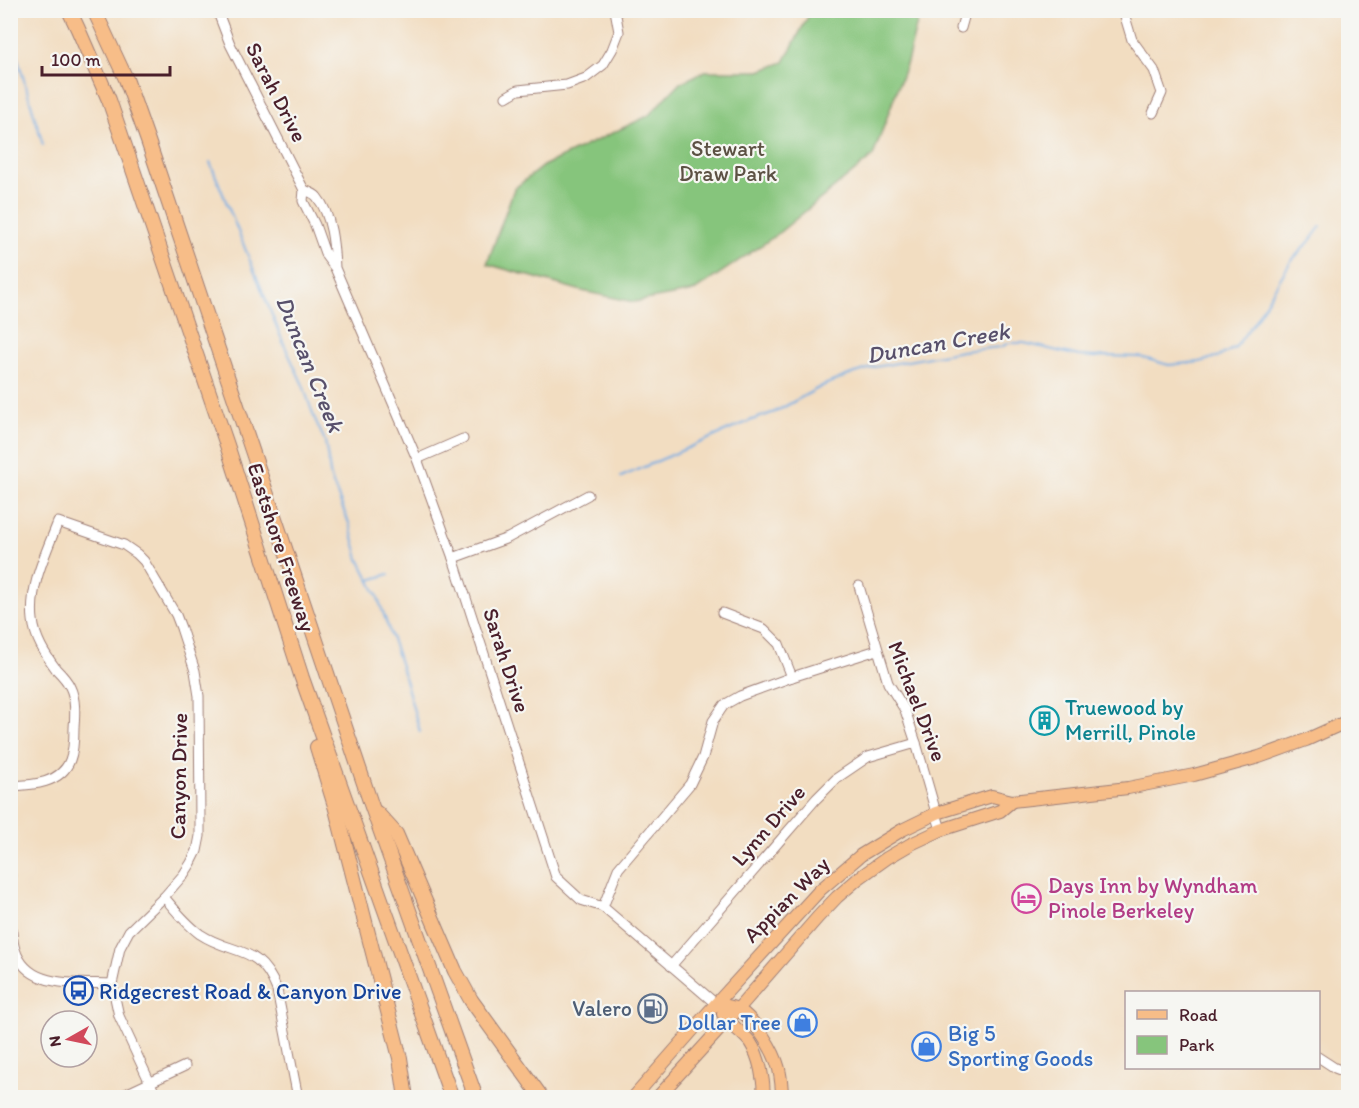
<svg xmlns="http://www.w3.org/2000/svg" width="1359" height="1108" font-family="Itim,sans-serif">
  <style>
    .green { fill: #86c57c; stroke: #687254; stroke-width: 1.5 }
    .lines { fill: none; stroke-linecap: round; stroke-linejoin: round }
    .stream { stroke: #73ace3; stroke-width: 2 }
    .minor-casing { stroke: #9e7e76; stroke-width: 11 }
    .major-casing { stroke: #9e7e76; stroke-width: 14 }
    .highway-casing { stroke: #9e7e76; stroke-width: 16 }
    .minor { stroke: #fff; stroke-width: 9 }
    .major { stroke: #f7bd88; stroke-width: 12 }
    .highway { stroke: #f7bd88; stroke-width: 14 }
    .labels { text-anchor: middle; stroke-width: 4.5; stroke-linejoin: round; paint-order: stroke }
    .street-label { font-size: 22px; fill: #4a1f2b; stroke: #f6f6f2 }
    .park-label { font-size: 22px; fill: #5c5143; stroke: #f6f6f2 }
    .culture-label { font-size: 22px; fill: #0d838f; stroke: #f6f6f2; text-anchor: start }
    .hotel-label { font-size: 22px; fill: #b23c85; stroke: #f6f6f2; text-anchor: start }
    .transit-label { font-size: 22px; fill: #164399; stroke: #f6f6f2; text-anchor: start }
    .service-label { font-size: 22px; fill: #4e5e75; stroke: #f6f6f2; text-anchor: end }
    .shop-label { font-size: 22px; fill: #366cbe; stroke: #f6f6f2; text-anchor: end }
    .water-label { font-size: 24px; font-style: italic; fill: #58506b; stroke: #f6f6f2 }
  </style>
  <rect width="100%" height="100%" fill="#f6f6f2"/>
  <filter id="ink" filterUnits="userSpaceOnUse"><feTurbulence type="fractalNoise" baseFrequency=".0167" numOctaves="2"/><feDisplacementMap in="SourceGraphic" scale="12" xChannelSelector="R" yChannelSelector="G"/><feConvolveMatrix kernelMatrix="1 2 1 2 8 2 1 2 1" color-interpolation-filters="sRGB"/></filter>
  <filter id="wash" filterUnits="userSpaceOnUse"><feTurbulence type="fractalNoise" baseFrequency=".008" numOctaves="4" result="noise"/><feDisplacementMap in="SourceGraphic" scale="24" xChannelSelector="R" yChannelSelector="G"/><feGaussianBlur stdDeviation="1.35" result="paint"/><feColorMatrix in="noise" values="0 0 0 0 0 0 0 0 0 0 0 0 0 0 0 0 0 1.4 0 .05"/><feComposite in="paint" operator="in"/></filter>
  <g filter="url(#wash)">
    <rect width="100%" height="100%" fill="#f2ddc1"/>
    <!-- green -->
    <polygon class="green" points="811,11 920,11 907,62 873,156 775,236 694,291 634,302 582,291 487,264 514,189 543,166 648,116 680,83 705,71 760,71 784,62"/>
    <g class="lines">
      <!-- stream -->
      <g class="stream">
        <polyline points="10,30 17,50 17,56 43,145"/>
        <polyline points="210,162 283,342 303,385 314,417 325,441 331,479 349,523 359,559 377,595 386,621 401,666 420,732"/>
        <polyline points="621,477 752,420 775,412 822,386 849,375 875,367 962,351 1001,347 1009,343 1024,343 1079,356 1095,357 1106,356 1140,357 1169,365 1200,362 1220,356 1235,348 1256,319 1291,261 1309,242 1321,226"/>
        <polyline points="370,580 389,574"/>
      </g>
    </g>
  </g>
  <g filter="url(#ink)">
    <g class="lines">
      <defs>
        <g id="minor">
          <polyline points="217,10 230,44 304,190"/>
          <polyline points="1123,10 1132,40 1154,70 1162,93 1153,113"/>
          <polyline points="961,28 966,10"/>
          <polyline points="506,97 518,90 567,85 586,78 603,65 612,50 619,32 615,10"/>
          <path d="M335 268C334 246 332 215 317 197 314 193 309 192 304 190L303 201 315 225 326 256 335 268 417 459 453 558 556 877 581 900 603 907 716 1004"/>
          <polyline points="417,459 463,439"/>
          <polyline points="453,558 508,538 588,495"/>
          <polyline points="859,586 888,683 905,710 916,743 941,830"/>
          <polyline points="722,613 764,629 779,644 792,677"/>
          <path d="M10 786C32 785 61 784 70 760 74 750 74 738 74 728 75 715 76 699 70 687 67 680 61 674 56 669 45 654 35 639 33 620 29 586 46 553 58 522L124 545 137 554 144 561 176 615 181 628 195 671 199 696 200 823V836L197 851 191 863 184 874 164 897 129 931 120 948 112 984 119 1016 157 1098"/>
          <path d="M10 861C11 877 11 892 11 908 11 936 11 967 43 978 62 985 91 983 112 984"/>
          <path d="M164 897C175 910 186 924 200 934 233 956 259 943 277 990L298 1098"/>
          <polyline points="603,907 618,869 690,784 703,757 713,721 724,705 740,696 792,677 877,650"/>
          <polyline points="671,966 816,799 837,778 868,757 916,743"/>
          <polyline points="1318,1057 1335,1068 1348,1073"/>
          <polyline points="117,1098 185,1066"/>
        </g>
        <g id="major">
          <path d="M716 1004C723 1005 732 1006 739 1010 755 1020 774 1050 779 1069 781 1078 782 1088 782 1098"/>
          <path d="M723 1014C730 1025 742 1032 750 1042 760 1057 764 1080 764 1098"/>
          <polyline points="633,1098 705,1016 820,890 861,855 902,830 937,813 992,796 1012,801 1128,788 1194,775 1259,757 1306,740 1348,721"/>
          <polyline points="657,1098 738,1009 818,917 837,897 859,878 887,858 911,844 941,830 1000,811 1012,801"/>
        </g>
        <g id="highway">
          <polyline points="69,10 78,29 109,100 129,158 227,445 302,678 452,1098"/>
          <polyline points="94,10 126,79 148,141 372,807 476,1098"/>
          <polyline points="317,747 336,809 400,1058 406,1098"/>
          <polyline points="377,813 396,834 455,971 471,1000 542,1098"/>
        </g>
      </defs>
      <!-- minor casing -->
      <use href="#minor" class="minor-casing"/>
      <!-- major casing -->
      <use href="#major" class="major-casing"/>
      <!-- highway casing -->
      <use href="#highway" class="highway-casing"/>
      <!-- minor -->
      <use href="#minor" class="minor"/>
      <!-- major -->
      <use href="#major" class="major"/>
      <!-- highway -->
      <use href="#highway" class="highway"/>
    </g>
  </g>
  <!-- icons -->
  <defs>
    <symbol id="building-ring" viewBox="-11 -11 22 22"><circle r="9.5" fill="#f6f6f2" stroke="#0f9aa8" stroke-width="1.5"/><path d="M-4-6H4V6H1V3H-1V6H-4ZM-2.5-4.3h1.7v1.8h-1.7ZM.8-4.3h1.7v1.8H.8ZM-2.5-1h1.7V.8h-1.7ZM.8-1h1.7V.8H.8Z" fill="#0f9aa8"/></symbol>
    <symbol id="hotel-ring" viewBox="-11 -11 22 22"><circle r="9.5" fill="#f6f6f2" stroke="#d1479c" stroke-width="1.5"/><path d="M-6-4.5h1.5V1H6V5H4.5V3h-9V5H-6ZM-4 0a1.8 1.8 0 1 1 3.6 0ZM.5 0V-2.5h3Q6-2.5 6 0Z" fill="#d1479c"/></symbol>
    <symbol id="bus-ring" viewBox="-11 -11 22 22"><circle r="9.5" fill="#f6f6f2" stroke="#1a4fb4" stroke-width="1.5"/><path d="M-5-6H5V4H4V6H2V4H-2V6H-4V4H-5ZM-3.5-4V0h7V-4ZM-3.5 1.2v1.5H-2V1.2ZM2 1.2v1.5H3.5V1.2Z" fill="#1a4fb4"/></symbol>
    <symbol id="fuel-ring" viewBox="-11 -11 22 22"><circle r="9.5" fill="#f6f6f2" stroke="#5c6f8a" stroke-width="1.5"/><path d="M-5.5-6h7V0h2V4h1.3V-2.5L3-4.5l.8-.8L6-3V5H2.5V1h-1V6h-7ZM-4.2-4.7v3.2H.2V-4.7Z" fill="#5c6f8a"/></symbol>
    <symbol id="shop-ring" viewBox="-11 -11 22 22"><circle r="9.5" fill="#f6f6f2" stroke="#3f7fe0" stroke-width="1.5"/><path d="M-5-2.5h2.3a2.7 3.5 0 0 1 5.4 0H5L5.5 6h-11ZM-1.5-2.5h3a1.5 2.3 0 0 0-3 0Z" fill="#3f7fe0"/></symbol>
  </defs>
  <g fill-rule="evenodd">
    <use href="#building-ring" x="1028" y="704" width="33" height="33"/>
    <use href="#hotel-ring" x="1010" y="882" width="33" height="33"/>
    <use href="#bus-ring" x="62" y="974" width="33" height="33"/>
    <use href="#fuel-ring" x="636" y="992" width="33" height="33"/>
    <use href="#shop-ring" x="786" y="1006" width="33" height="33"/>
    <use href="#shop-ring" x="910" y="1030" width="33" height="33"/>
  </g>
  <g class="labels">
    <!-- street labels -->
    <g class="street-label">
      <text transform="translate(277 92) rotate(63)" y="8">Sarah Drive</text>
      <text transform="translate(282 547) rotate(72)" y="8">Eastshore Freeway</text>
      <text transform="translate(507 660) rotate(72)" y="8">Sarah Drive</text>
      <text transform="translate(918 701) rotate(69)" y="8">Michael Drive</text>
      <text transform="translate(178 776) rotate(-89)" y="8">Canyon Drive</text>
      <text transform="translate(768 825) rotate(-49)" y="8">Lynn Drive</text>
      <text transform="translate(786 899) rotate(-45)" y="8">Appian Way</text>
    </g>
    <!-- park labels -->
    <g class="park-label">
      <text x="728" y="156">Stewart<tspan x="728" dy="25">Draw Park</tspan></text>
    </g>
    <!-- culture labels -->
    <g class="culture-label">
      <text x="1065" y="715">Truewood by<tspan x="1065" dy="25">Merrill, Pinole</tspan></text>
    </g>
    <!-- hotel labels -->
    <g class="hotel-label">
      <text x="1048" y="893">Days Inn by Wyndham<tspan x="1048" dy="25">Pinole Berkeley</tspan></text>
    </g>
    <!-- transit labels -->
    <g class="transit-label">
      <text x="99" y="999">Ridgecrest Road &amp; Canyon Drive</text>
    </g>
    <!-- service labels -->
    <g class="service-label">
      <text x="632" y="1016">Valero</text>
    </g>
    <!-- shop labels -->
    <g class="shop-label">
      <text x="781" y="1030">Dollar Tree</text>
      <text x="948" y="1041" text-anchor="start">Big 5<tspan x="948" dy="25">Sporting Goods</tspan></text>
    </g>
    <!-- water labels -->
    <g class="water-label">
      <text transform="translate(938 343) rotate(-10)" y="8">Duncan Creek</text>
      <text transform="translate(310 364) rotate(68)" y="8">Duncan Creek</text>
    </g>
  </g>
  <!-- margin -->
  <rect width="1359" height="1108" fill="none" stroke="#f6f6f2" stroke-width="36"/>
  <!-- legend -->
  <rect x="1125" y="991" width="195" height="78" fill="#f6f6f2" stroke="#b1a0a2" stroke-width="1.5"/>
  <rect x="1137" y="1010" width="30" height="9" fill="#f7bd88" stroke="#b1a0a2" stroke-width="1.5"/>
  <text x="1179" y="1021" font-size="18" fill="#4a1f2b">Road</text>
  <rect x="1137" y="1036" width="30" height="18" fill="#86c57c" stroke="#b1a0a2" stroke-width="1.5"/>
  <text x="1179" y="1051" font-size="18" fill="#4a1f2b">Park</text>
  <!-- north arrow -->
  <g transform="translate(69 1039) rotate(261)"><circle r="28" fill="#f6f6f2" stroke="#b1a0a2" stroke-width="1.5"/>
  <path d="M0-4.5L10 22L0 15L-10 22Z" fill="#d1495b"/>
  <text y="-9" font-size="16" font-weight="bold" text-anchor="middle" fill="#4a1f2b">N</text>
  </g>
  <!-- scale -->
  <path d="M42 66v9h128v-9" fill="none" stroke="#4a1f2b" stroke-width="3"/>
  <text x="51" y="66" font-size="18" fill="#4a1f2b" stroke="#f6f6f2" stroke-width="4.5" paint-order="stroke">100 m</text>
</svg>
